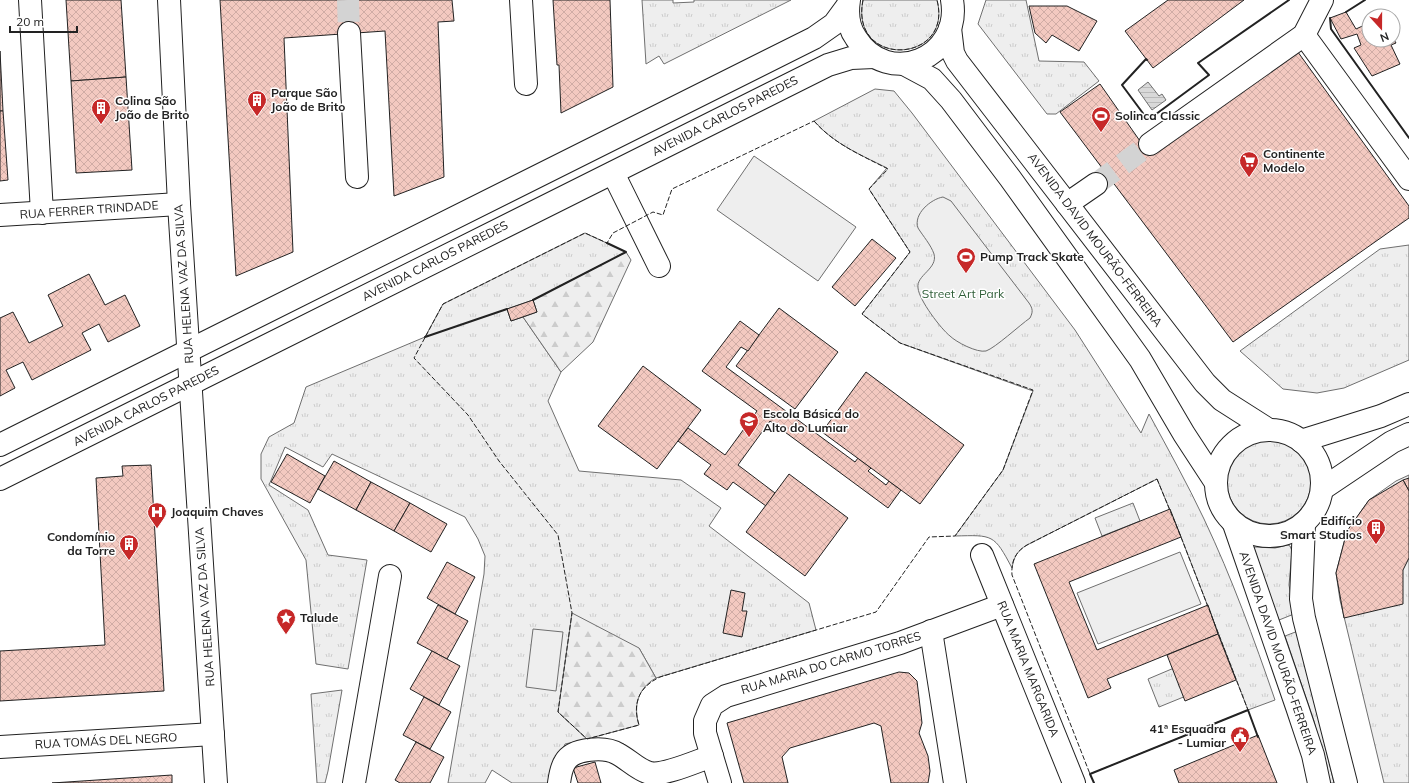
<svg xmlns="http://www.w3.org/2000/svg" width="1409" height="783" font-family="Mulish,sans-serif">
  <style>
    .grass { fill: url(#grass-tufts); stroke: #6f6f6f }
    .forest { fill: url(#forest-firs); stroke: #6f6f6f }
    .pitch { fill: #eee; stroke: #6f6f6f }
    .water { fill: url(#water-rules); stroke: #6f6f6f }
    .building { fill: url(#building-cross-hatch); stroke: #222 }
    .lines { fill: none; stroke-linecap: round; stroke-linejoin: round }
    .minor-tunnel { stroke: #d3d3d3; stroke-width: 22; stroke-dasharray: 22 11; stroke-linecap: butt }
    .minor-casing { stroke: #222; stroke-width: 24 }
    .minor { stroke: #fff; stroke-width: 22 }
    .fence { stroke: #222; stroke-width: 1; stroke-dasharray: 5 2; stroke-linecap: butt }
    .wall { stroke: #222; stroke-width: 2 }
    .labels { text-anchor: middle; stroke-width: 3; stroke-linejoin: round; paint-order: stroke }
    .poi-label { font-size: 12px; font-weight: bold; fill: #222; stroke: #fff; text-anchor: start }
    .street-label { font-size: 12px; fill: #222; stroke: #fff }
    .park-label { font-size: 12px; fill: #2f5e38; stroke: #fff }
  </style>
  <defs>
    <pattern id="grass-tufts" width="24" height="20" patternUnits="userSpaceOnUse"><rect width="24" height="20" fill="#eee"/><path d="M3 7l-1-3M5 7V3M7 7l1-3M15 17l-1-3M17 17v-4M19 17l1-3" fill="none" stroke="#ccc"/></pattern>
    <pattern id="forest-firs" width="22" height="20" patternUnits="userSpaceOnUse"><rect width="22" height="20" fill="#eee"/><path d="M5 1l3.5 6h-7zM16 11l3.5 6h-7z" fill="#ccc"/></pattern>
    <pattern id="water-rules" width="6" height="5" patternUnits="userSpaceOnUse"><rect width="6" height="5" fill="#d9d9d9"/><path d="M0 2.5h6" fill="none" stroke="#bababa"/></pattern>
    <pattern id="building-cross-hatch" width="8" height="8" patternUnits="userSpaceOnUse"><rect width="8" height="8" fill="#f3c9c0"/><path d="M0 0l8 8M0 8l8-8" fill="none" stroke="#d0aca5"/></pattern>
  </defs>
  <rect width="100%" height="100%" fill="#fff"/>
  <!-- grass -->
  <g class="grass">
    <polygon points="642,0 673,0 673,3 694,2 694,0 791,0 664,64 659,56 646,64"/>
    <path d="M863 0H937C954 64 849 69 863 0Z"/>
    <polygon points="986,0 1026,0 1039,61 1084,62 1099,81 1056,114 1047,114 978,24"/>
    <path d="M875 89 894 91 912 113 1075 330 1141 433 1149 414C1168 449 1187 483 1204 519 1232 578 1254 639 1275 700L1248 710 1181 537 1157 479 1027 545C1017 551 1014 557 1012 568 994 534 993 535 955 536L1003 470 1033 391 900 343 862 314 910 252 869 189 887 168C861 155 834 144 814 121Z"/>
    <polygon points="585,233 626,252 533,300 507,309 511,321 523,317 561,372 548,401 579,471 681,480 721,508 709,526 809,603 816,630 656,678 639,648 558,712 587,739 565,744 548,783 512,783 492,770 485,783 448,783 484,574 485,556 478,539 465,517 332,454 323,467 285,447 269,485 308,510 328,555 367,560 348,669 316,664 306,560 261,479 261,454 269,437 294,423 306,387 425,337 443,304"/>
    <polygon points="1409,245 1409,360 1344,388 1317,393 1283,389 1240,351 1380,249"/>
    <circle cx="1269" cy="482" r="42"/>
    <polygon points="1409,475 1409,783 1384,783 1340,600 1336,573 1347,531 1369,500 1396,481"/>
    <polygon points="1133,503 1140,521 1102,536 1095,518"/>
    <polygon points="1288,545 1290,546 1292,551 1289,585 1294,614 1279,620 1252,552 1252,549 1255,547 1275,548"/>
    <polygon points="1298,631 1334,783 1329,783 1314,721 1285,636"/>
    <polygon points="1174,668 1186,696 1159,707 1148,679"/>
    <polygon points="342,690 328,771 325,783 317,783 311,694"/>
  </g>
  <!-- forest -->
  <g class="forest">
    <polygon points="626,252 631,260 593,342 561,372 523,317 537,312 533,300"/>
    <path d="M572 613 639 648 656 678C638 688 633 706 639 725L587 739 558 712Z"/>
  </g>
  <!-- pitch -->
  <g class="pitch">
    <polygon points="754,156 856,227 818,281 717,210"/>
    <path d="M943 197 951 201 1029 303C1033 309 1033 312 1030 318 1020 325 995 348 986 351 977 353 956 342 950 336 941 329 919 300 918 288 916 275 938 269 934 254 931 245 923 236 918 228 913 214 931 199 943 197Z"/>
    <polygon points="1180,552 1201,604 1098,644 1077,593"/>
    <polygon points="533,629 563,632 556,691 526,687"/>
  </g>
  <!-- water -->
  <polygon class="water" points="1148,82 1159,96 1162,94 1166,100 1152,110 1138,90"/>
  <!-- building -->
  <g class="building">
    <polygon points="66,0 121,0 126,77 71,81"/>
    <polygon points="220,0 452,0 454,21 438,22 444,177 394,196 385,31 284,38 293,252 236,276"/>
    <polygon points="553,0 610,0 613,87 561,113 559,65 557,65"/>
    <polygon points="1168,0 1244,0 1153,68 1125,31"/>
    <polygon points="1029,6 1067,6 1097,21 1079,51 1052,35 1046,43 1035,33"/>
    <polygon points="1346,12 1356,29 1369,23 1369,40 1393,40 1393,38 1396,43 1391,45 1400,64 1372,76 1354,48 1361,45 1357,34 1341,39 1330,18"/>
    <polygon points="1295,48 1409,206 1409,218 1233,342 1060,112 1100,84 1147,151"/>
    <polygon points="0,51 3,111 0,111"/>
    <polygon points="126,77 132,170 76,173 71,81"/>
    <polygon points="0,111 3,111 8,180 0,181"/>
    <polygon points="872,239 896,258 855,306 832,287"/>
    <polygon points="89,274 105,305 125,295 140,326 108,342 99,324 82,333 91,350 32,380 23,362 6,370 15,388 0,396 0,318 13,312 29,343 63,326 48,295"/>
    <polygon points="533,300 537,312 511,321 507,309"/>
    <polygon points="779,308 838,352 795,409 736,366"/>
    <polygon points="740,321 759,335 748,351 741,347 726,367 855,462 858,458 871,468 868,471 886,485 889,481 901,490 888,508 770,421 738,465 775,493 766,506 733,482 727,490 704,474 711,465 678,441 688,428 725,455 757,411 702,371"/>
    <polygon points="643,366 701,410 657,469 598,426"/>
    <polygon points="866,372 964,445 920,504 822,432"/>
    <polygon points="287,454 325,476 310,503 271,482"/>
    <polygon points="334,461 371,482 356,510 318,489"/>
    <polygon points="151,465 164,691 0,701 0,651 105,645 96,478 123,476 122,466"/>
    <polygon points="789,474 848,518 805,576 746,532"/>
    <polygon points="1409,478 1409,491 1403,480"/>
    <polygon points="1403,480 1409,491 1409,558 1403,570 1403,604 1344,618 1336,573 1347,531 1369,500"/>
    <polygon points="371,482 410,503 394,531 356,510"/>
    <polygon points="410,503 447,524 431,552 394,531"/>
    <polygon points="1170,509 1181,537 1069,582 1097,650 1208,605 1218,634 1107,679 1111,688 1088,698 1034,564"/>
    <polygon points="447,562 475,577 455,614 427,598"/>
    <polygon points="731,590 745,593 742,611 747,611 742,637 723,633"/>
    <polygon points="438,605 468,621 447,659 417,643"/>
    <polygon points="1218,634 1236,680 1185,701 1167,655"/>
    <polygon points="432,651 460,666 439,705 410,689"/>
    <polygon points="899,672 909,673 917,681 922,723 919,733 928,756 930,771 928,783 891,783 881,726 874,723 790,748 782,757 788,783 744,783 727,723"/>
    <polygon points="424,697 451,712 430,749 403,735"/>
    <polygon points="1258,735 1277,783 1179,783 1174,770"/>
    <polygon points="416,742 444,757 430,783 400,783 395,780"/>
    <polygon points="595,762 601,783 578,783 573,768"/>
    <polygon points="172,775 172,783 52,783"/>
  </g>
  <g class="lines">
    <!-- minor-tunnel -->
    <g class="minor-tunnel">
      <polyline points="348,0 349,33"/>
      <polyline points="1096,184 1150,144"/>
    </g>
    <defs>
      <g id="minor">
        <polyline points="30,0 42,213"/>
        <polyline points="169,0 179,204 216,783"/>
        <polyline points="521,0 526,84"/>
        <path d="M849 0C847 13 848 27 856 38 888 89 962 58 952 0"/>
        <polyline points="950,28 953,53 957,61 1205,383 1222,400 1269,430"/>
        <polyline points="349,33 357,177"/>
        <polyline points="1304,35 1409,179"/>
        <polyline points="904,64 932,79 951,100 1010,178 1140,359 1184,434 1216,483"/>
        <polyline points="1150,144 1304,35 1322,0"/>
        <polyline points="613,173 659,266"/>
        <polyline points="1067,204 1096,184"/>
        <polyline points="0,215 179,204"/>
        <circle cx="1269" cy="483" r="53"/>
        <polyline points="1301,441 1381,416 1409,404"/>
        <polyline points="0,445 814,38 834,24 848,5"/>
        <polyline points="0,479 828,65 851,58 874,57"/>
        <polyline points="1322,489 1392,442 1409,434"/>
        <polyline points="1234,524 1297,707 1313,755 1319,783"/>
        <polyline points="1304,524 1301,599 1304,618 1346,783"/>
        <polyline points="982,555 1074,783"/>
        <polyline points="931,631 955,783"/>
        <polyline points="0,747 213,734"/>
        <polyline points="354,783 390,576"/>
        <path d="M559 783C560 776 561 768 565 762 573 748 605 746 618 754 628 759 639 771 650 773 664 776 697 761 712 756"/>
        <polyline points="720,783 705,733 705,721 712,705 726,696 900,643 1002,605"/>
      </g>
    </defs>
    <!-- minor casing -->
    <use href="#minor" class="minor-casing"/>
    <!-- minor -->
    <use href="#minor" class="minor"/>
    <!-- fence -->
    <g class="fence">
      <path d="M863 0C849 69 954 64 937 0"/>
      <path d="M814 121C834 144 861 155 888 169L869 189 910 252 862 314 900 343 1033 390 1003 470 955 536 929 537 876 612 660 677C639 687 632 703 639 725L587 739 558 712 572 613 558 535 499 461 468 415 414 358 443 304 585 233 607 243 613 233 653 212 663 215 672 189Z"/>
      <path d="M1157 479 1181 537 1248 710 1090 774 1012 575C1011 562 1015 552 1027 545Z"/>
    </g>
    <!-- wall -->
    <g class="wall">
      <polyline points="1346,12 1365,0"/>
      <polyline points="1330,18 1331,29 1409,138"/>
      <polyline points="1147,60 1146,59 1122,85 1148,120 1209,75 1198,63 1289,0"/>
      <polyline points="533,300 626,252 607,243"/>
      <polyline points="425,337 507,309"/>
      <polyline points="1094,783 1090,774 1248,710 1258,737"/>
    </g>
  </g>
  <!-- icons -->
  <defs>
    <symbol id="building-pin" viewBox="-11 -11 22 30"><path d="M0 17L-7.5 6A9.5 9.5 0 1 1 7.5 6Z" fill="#c62828" stroke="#fff"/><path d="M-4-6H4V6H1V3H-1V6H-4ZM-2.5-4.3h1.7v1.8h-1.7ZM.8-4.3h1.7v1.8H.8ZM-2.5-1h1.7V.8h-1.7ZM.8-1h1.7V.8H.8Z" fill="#fff"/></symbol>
    <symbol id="stadium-pin" viewBox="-11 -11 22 30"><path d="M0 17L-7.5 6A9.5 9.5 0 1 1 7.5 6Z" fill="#c62828" stroke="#fff"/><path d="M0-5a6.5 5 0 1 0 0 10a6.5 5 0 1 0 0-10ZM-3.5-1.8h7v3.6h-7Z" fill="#fff"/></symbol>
    <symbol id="supermarket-pin" viewBox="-11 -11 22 30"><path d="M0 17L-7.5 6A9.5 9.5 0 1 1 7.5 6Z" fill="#c62828" stroke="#fff"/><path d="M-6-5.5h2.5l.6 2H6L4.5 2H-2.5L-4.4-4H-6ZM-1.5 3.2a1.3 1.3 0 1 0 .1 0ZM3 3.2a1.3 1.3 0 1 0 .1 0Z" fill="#fff"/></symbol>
    <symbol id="school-pin" viewBox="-11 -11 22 30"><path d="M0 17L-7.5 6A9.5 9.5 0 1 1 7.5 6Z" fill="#c62828" stroke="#fff"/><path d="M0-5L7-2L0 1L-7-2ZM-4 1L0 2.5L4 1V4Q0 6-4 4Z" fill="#fff"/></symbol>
    <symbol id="hospital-pin" viewBox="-11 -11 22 30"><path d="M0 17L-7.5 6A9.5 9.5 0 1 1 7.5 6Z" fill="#c62828" stroke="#fff"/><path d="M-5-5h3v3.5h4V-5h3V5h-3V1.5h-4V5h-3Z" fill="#fff"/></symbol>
    <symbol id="sight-pin" viewBox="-11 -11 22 30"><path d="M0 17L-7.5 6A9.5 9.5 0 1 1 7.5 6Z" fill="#c62828" stroke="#fff"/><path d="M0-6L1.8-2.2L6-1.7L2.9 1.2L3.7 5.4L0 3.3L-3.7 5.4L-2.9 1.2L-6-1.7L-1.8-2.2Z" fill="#fff"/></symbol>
    <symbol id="civic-pin" viewBox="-11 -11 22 30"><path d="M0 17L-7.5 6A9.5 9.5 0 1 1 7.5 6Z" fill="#c62828" stroke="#fff"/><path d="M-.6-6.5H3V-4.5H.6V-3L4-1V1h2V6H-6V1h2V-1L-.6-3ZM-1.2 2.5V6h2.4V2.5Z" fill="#fff"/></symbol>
  </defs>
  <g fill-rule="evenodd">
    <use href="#building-pin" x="246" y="89" width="22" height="30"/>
    <use href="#building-pin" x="90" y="97" width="22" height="30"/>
    <use href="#stadium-pin" x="1090" y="105" width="22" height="30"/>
    <use href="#supermarket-pin" x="1238" y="150" width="22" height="30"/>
    <use href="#stadium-pin" x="955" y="246" width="22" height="30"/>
    <use href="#school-pin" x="738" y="410" width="22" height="30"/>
    <use href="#hospital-pin" x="146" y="501" width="22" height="30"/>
    <use href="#building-pin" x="1365" y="517" width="22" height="30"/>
    <use href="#building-pin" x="118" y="533" width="22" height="30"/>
    <use href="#sight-pin" x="275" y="607" width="22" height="30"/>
    <use href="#civic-pin" x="1229" y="725" width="22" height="30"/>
  </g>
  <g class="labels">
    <!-- poi labels -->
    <g class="poi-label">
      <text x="271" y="97">Parque São<tspan x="271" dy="14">João de Brito</tspan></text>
      <text x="115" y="105">Colina São<tspan x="115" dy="14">João de Brito</tspan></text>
      <text x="1115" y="120">Solinca Classic</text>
      <text x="1263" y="158">Continente<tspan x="1263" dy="14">Modelo</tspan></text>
      <text x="980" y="261">Pump Track Skate</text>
      <text x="763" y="418">Escola Básica do<tspan x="763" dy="14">Alto do Lumiar</tspan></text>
      <text x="171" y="516">Joaquim Chaves</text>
      <text x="1362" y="525" text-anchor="end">Edifício<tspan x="1362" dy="14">Smart Studios</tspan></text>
      <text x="115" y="541" text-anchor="end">Condomínio<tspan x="115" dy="14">da Torre</tspan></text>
      <text x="300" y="622">Talude</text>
      <text x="1226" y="733" text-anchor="end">41ª Esquadra<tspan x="1226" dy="14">- Lumiar</tspan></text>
    </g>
    <!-- street labels -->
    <g class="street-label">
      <text transform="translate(725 116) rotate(-27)" y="4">AVENIDA CARLOS PAREDES</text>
      <text transform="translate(89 210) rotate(-4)" y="4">RUA FERRER TRINDADE</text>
      <text transform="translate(1095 240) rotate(53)" y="4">AVENIDA DAVID MOURÃO-FERREIRA</text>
      <text transform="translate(435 261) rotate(-27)" y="4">AVENIDA CARLOS PAREDES</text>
      <text transform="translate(184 284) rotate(-94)" y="4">RUA HELENA VAZ DA SILVA</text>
      <text transform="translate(146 406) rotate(-27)" y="4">AVENIDA CARLOS PAREDES</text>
      <text transform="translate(205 607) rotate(-94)" y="4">RUA HELENA VAZ DA SILVA</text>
      <text transform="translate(1278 653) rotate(71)" y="4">AVENIDA DAVID MOURÃO-FERREIRA</text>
      <text transform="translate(831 663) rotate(-17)" y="4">RUA MARIA DO CARMO TORRES</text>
      <text transform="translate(1028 669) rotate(68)" y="4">RUA MARIA MARGARIDA</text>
      <text transform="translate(106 741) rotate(-3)" y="4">RUA TOMÁS DEL NEGRO</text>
    </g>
    <!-- park labels -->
    <g class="park-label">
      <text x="963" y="298">Street Art Park</text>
    </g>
  </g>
  <!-- north arrow -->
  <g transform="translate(1381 28) rotate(159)"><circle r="19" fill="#ffffff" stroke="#a7a7a7"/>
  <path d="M0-3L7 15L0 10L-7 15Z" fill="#c62828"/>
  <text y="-6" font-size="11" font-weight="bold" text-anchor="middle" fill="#222222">N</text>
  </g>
  <!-- scale -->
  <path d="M10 26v6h67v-6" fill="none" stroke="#222222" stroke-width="2"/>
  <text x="16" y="26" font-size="12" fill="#222222" stroke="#ffffff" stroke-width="3" paint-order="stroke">20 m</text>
</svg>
